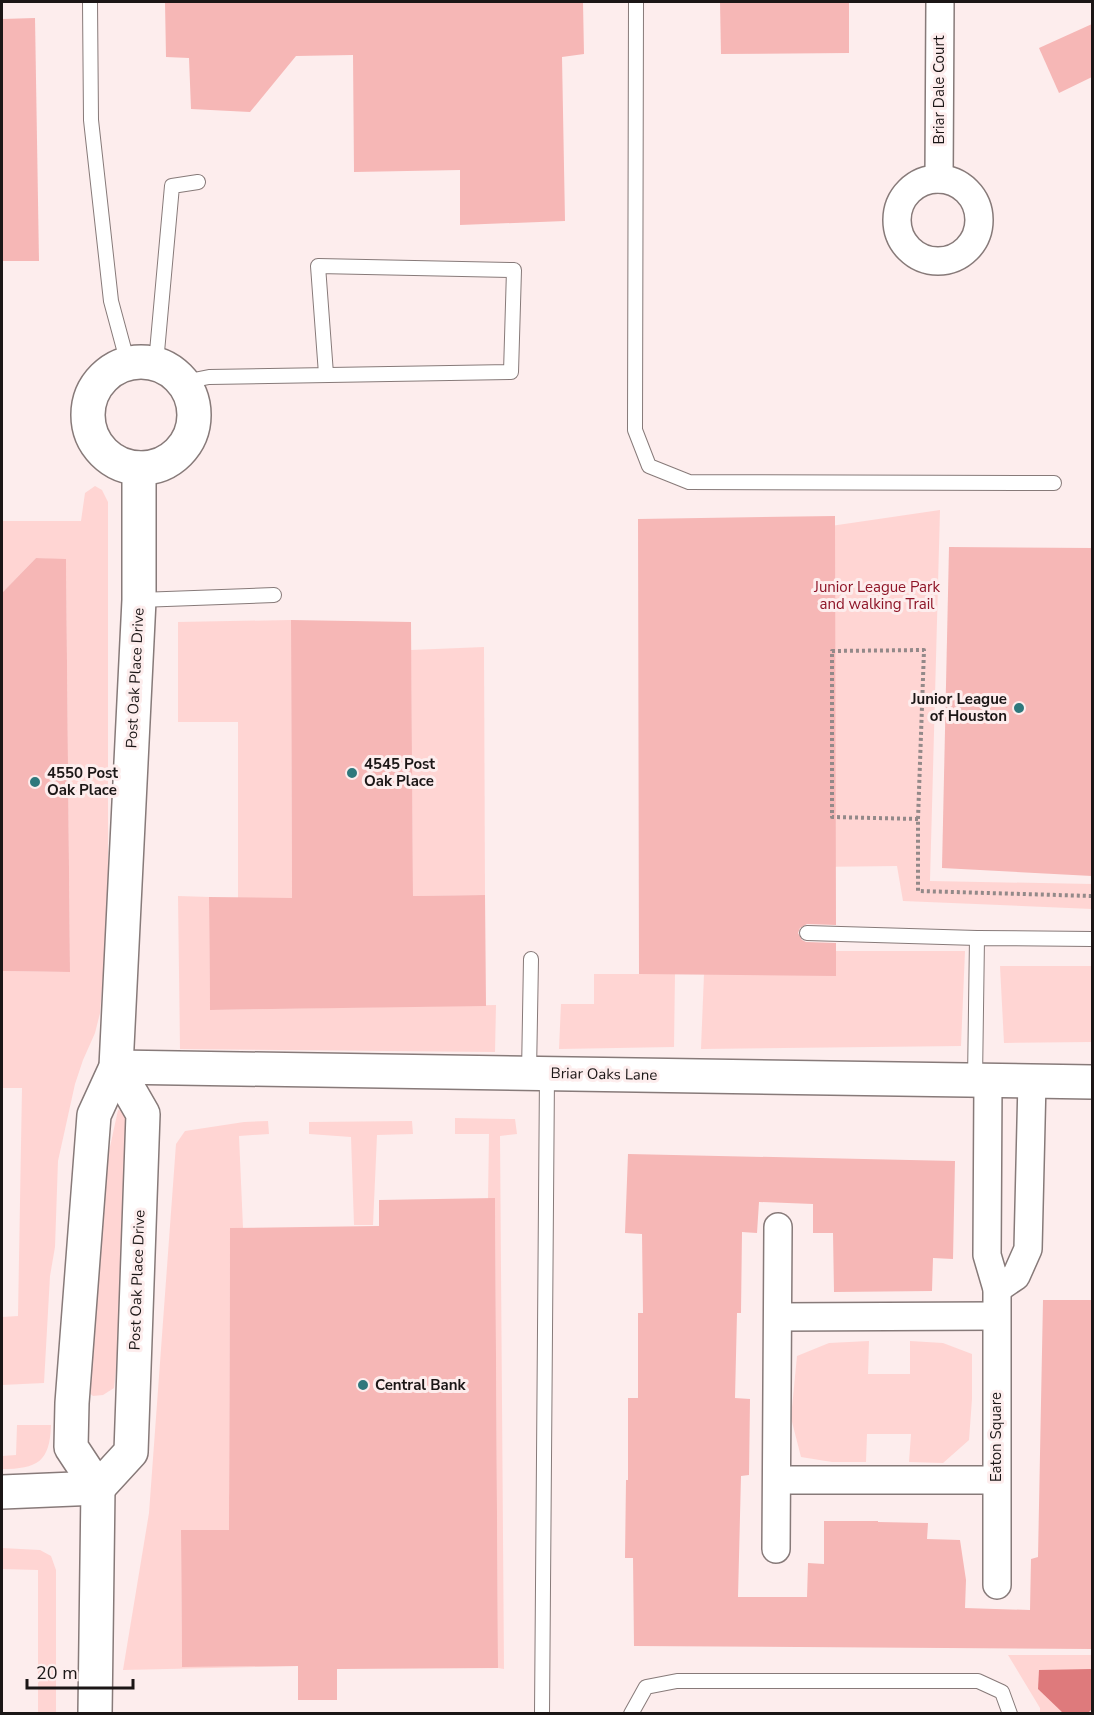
<svg xmlns="http://www.w3.org/2000/svg" width="1094" height="1715" font-family="'Nunito Sans',sans-serif">
  <style>
    .green { fill: #ffd5d3 }
    .water { fill: #de7a7c }
    .building { fill: #f6b7b6 }
    .lines { fill: none; stroke-linecap: round; stroke-linejoin: round }
    .lane-casing { stroke: #877a79; stroke-width: 16 }
    .street-casing { stroke: #877a79; stroke-width: 30 }
    .secondary-casing { stroke: #877a79; stroke-width: 36 }
    .path { stroke: #938989; stroke-width: 4; stroke-dasharray: 3 3; stroke-linecap: butt }
    .lane { stroke: #fff; stroke-width: 14 }
    .street { stroke: #fff; stroke-width: 27 }
    .secondary { stroke: #fff; stroke-width: 33 }
    .poi-dot { fill: #2f787c; stroke: #fdeded; stroke-width: 2 }
    .labels { text-anchor: middle; stroke-width: 6; stroke-linejoin: round; paint-order: stroke }
    .street-label { font-size: 15px; fill: #1b1616; stroke: #fdeded }
    .park-label { font-size: 15px; fill: #8e1527; stroke: #fdeded }
    .poi-label { font-size: 15px; font-weight: bold; fill: #1b1616; stroke: #fdeded; text-anchor: start }
  </style>
  <rect width="100%" height="100%" fill="#fdeded"/>
  <!-- green -->
  <g class="green">
    <polygon points="95,486 102,490 108,502 108,914 100,1013 95,1033 83,1060 75,1084 58,1161 55,1247 50,1276 44,1383 2,1385 2,1317 18,1316 22,1088 2,1088 2,971 70,972 66,560 36,558 2,593 2,521 81,521 85,493"/>
    <polygon points="940,510 930,881 1092,884 1092,909 903,901 897,866 814,867 817,528"/>
    <polygon points="291,620 292,898 238,898 238,722 178,722 178,622"/>
    <polygon points="484,647 485,895 413,896 411,650"/>
    <polygon points="178,896 209,897 210,1010 496,1005 495,1052 180,1049"/>
    <polygon points="836,951 965,951 961,1046 701,1049 704,974"/>
    <polygon points="1000,966 1092,966 1092,1042 1004,1043"/>
    <polygon points="594,974 675,974 674,1047 559,1049 561,1004 594,1004"/>
    <polygon points="118,1110 135,1111 140,1158 114,1388 103,1395 93,1396 80,1385 103,1179"/>
    <polygon points="455,1118 515,1119 517,1134 500,1136 504,1669 498,1668 495,1199 488,1199 489,1134 455,1134"/>
    <polygon points="268,1121 269,1134 239,1136 243,1228 230,1228 229,1494 255,1530 181,1530 182,1667 298,1666 123,1670 149,1513 176,1144 185,1131 244,1122"/>
    <polygon points="412,1121 413,1134 377,1135 373,1225 354,1225 351,1137 309,1134 309,1122"/>
    <polygon points="869,1341 868,1374 910,1374 910,1341 943,1343 972,1354 972,1399 969,1440 943,1463 909,1462 911,1434 867,1434 866,1462 832,1462 801,1457 791,1418 797,1356 829,1343"/>
    <path d="M17 1425H51C50 1462 37 1469 2 1469V1456L16 1455Z"/>
    <polygon points="2,1548 40,1550 51,1556 56,1570 56,1713 38,1713 38,1570 2,1569"/>
    <polygon points="1008,1655 1092,1655 1092,1713 1040,1713 1040,1708"/>
  </g>
  <!-- water -->
  <polygon class="water" points="1092,1669 1092,1709 1088,1713 1063,1713 1038,1689 1039,1670"/>
  <!-- building -->
  <g class="building">
    <polygon points="165,2 583,2 584,54 562,57 565,221 460,225 460,170 354,172 353,55 296,56 250,112 191,109 189,58 166,57"/>
    <polygon points="720,2 849,2 849,53 721,54"/>
    <polygon points="35,18 39,261 2,261 2,19"/>
    <polygon points="1092,24 1092,77 1059,93 1039,48"/>
    <polygon points="835,516 836,925 807,924 800,928 798,933 802,940 806,942 836,943 836,976 639,974 638,519"/>
    <polygon points="949,547 1092,548 1092,876 942,868"/>
    <polygon points="36,558 66,559 70,972 2,971 2,593"/>
    <polygon points="291,620 411,622 413,896 485,895 486,1006 210,1010 209,897 292,898"/>
    <polygon points="628,1154 955,1161 953,1259 933,1258 932,1291 834,1292 833,1233 813,1233 813,1204 759,1202 757,1233 742,1232 741,1313 737,1313 735,1398 750,1399 749,1475 741,1476 738,1597 807,1597 808,1563 824,1564 824,1521 878,1521 878,1522 928,1523 927,1539 960,1540 966,1580 965,1608 1030,1610 1031,1559 1038,1557 1043,1300 1092,1300 1092,1649 634,1646 633,1558 625,1558 626,1480 628,1480 628,1398 638,1398 638,1313 643,1313 642,1234 625,1233"/>
    <polygon points="495,1198 498,1668 337,1669 337,1700 298,1700 298,1666 182,1667 181,1530 229,1530 230,1228 379,1226 379,1200"/>
  </g>
  <g class="lines">
    <defs>
      <g id="lane">
        <polyline points="90,2 91,120 111,301 128,364"/>
        <polyline points="636,2 635,430 649,466 689,482 1054,483"/>
        <polyline points="156,363 172,186 198,182"/>
        <polyline points="184,382 209,377 511,372 514,270 318,266 326,374"/>
        <polyline points="139,600 274,595"/>
        <polyline points="807,933 977,938"/>
        <polyline points="529,1073 531,959"/>
        <polyline points="975,1080 977,938 1092,939"/>
        <polyline points="542,1714 547,1074"/>
        <polyline points="631,1714 646,1687 677,1681 978,1681 1002,1692 1010,1714"/>
      </g>
      <g id="street">
        <circle cx="938" cy="220" r="41"/>
        <polyline points="939,179 940,2"/>
        <polyline points="988,1081 987,1255 997,1289 997,1585"/>
        <polyline points="997,1289 1016,1276 1028,1249 1032,1081"/>
        <polyline points="778,1317 995,1316"/>
        <polyline points="777,1480 996,1480"/>
        <polyline points="776,1549 778,1227"/>
      </g>
      <g id="secondary">
        <circle cx="141" cy="415" r="53"/>
        <polyline points="116,1067 1092,1082"/>
        <polyline points="98,1488 131,1452 143,1114 116,1067"/>
        <polyline points="2,1492 98,1488"/>
        <polyline points="95,1714 98,1488 71,1447 72,1403 94,1115 116,1067 139,600 139,468"/>
      </g>
    </defs>
    <!-- lane casing -->
    <use href="#lane" class="lane-casing"/>
    <!-- street casing -->
    <use href="#street" class="street-casing"/>
    <!-- secondary casing -->
    <use href="#secondary" class="secondary-casing"/>
    <!-- path -->
    <polyline class="path" points="918,819 832,817 832,651 924,650 918,819 918,891 1092,896"/>
    <!-- lane -->
    <use href="#lane" class="lane"/>
    <!-- street -->
    <use href="#street" class="street"/>
    <!-- secondary -->
    <use href="#secondary" class="secondary"/>
  </g>
  <!-- markers -->
  <g class="poi-dot">
    <circle cx="1019" cy="708" r="6"/>
    <circle cx="352" cy="773" r="6"/>
    <circle cx="35" cy="782" r="6"/>
    <circle cx="363" cy="1385" r="6"/>
  </g>
  <g class="labels">
    <!-- street labels -->
    <g class="street-label">
      <text transform="translate(939 90) rotate(-90)" y="5">Briar Dale Court</text>
      <text transform="translate(135 678) rotate(-87)" y="5">Post Oak Place Drive</text>
      <text transform="translate(604 1074) rotate(1)" y="5">Briar Oaks Lane</text>
      <text transform="translate(137 1280) rotate(-88)" y="5">Post Oak Place Drive</text>
      <text transform="translate(996 1437) rotate(-90)" y="5">Eaton Square</text>
    </g>
    <!-- park labels -->
    <g class="park-label">
      <text x="877" y="592">Junior League Park<tspan x="877" dy="17">and walking Trail</tspan></text>
    </g>
    <!-- poi labels -->
    <g class="poi-label">
      <text x="1007" y="704" text-anchor="end">Junior League<tspan x="1007" dy="17">of Houston</tspan></text>
      <text x="364" y="769">4545 Post<tspan x="364" dy="17">Oak Place</tspan></text>
      <text x="47" y="778">4550 Post<tspan x="47" dy="17">Oak Place</tspan></text>
      <text x="375" y="1390">Central Bank</text>
    </g>
  </g>
  <!-- border -->
  <rect width="1094" height="1715" fill="none" stroke="#1b1616" stroke-width="6"/>
  <!-- scale -->
  <path d="M27 1679v9h106v-9" fill="none" stroke="#1b1616" stroke-width="3"/>
  <text x="36" y="1679" font-size="18" fill="#1b1616" stroke="#fdeded" stroke-width="4.5" paint-order="stroke">20 m</text>
</svg>
